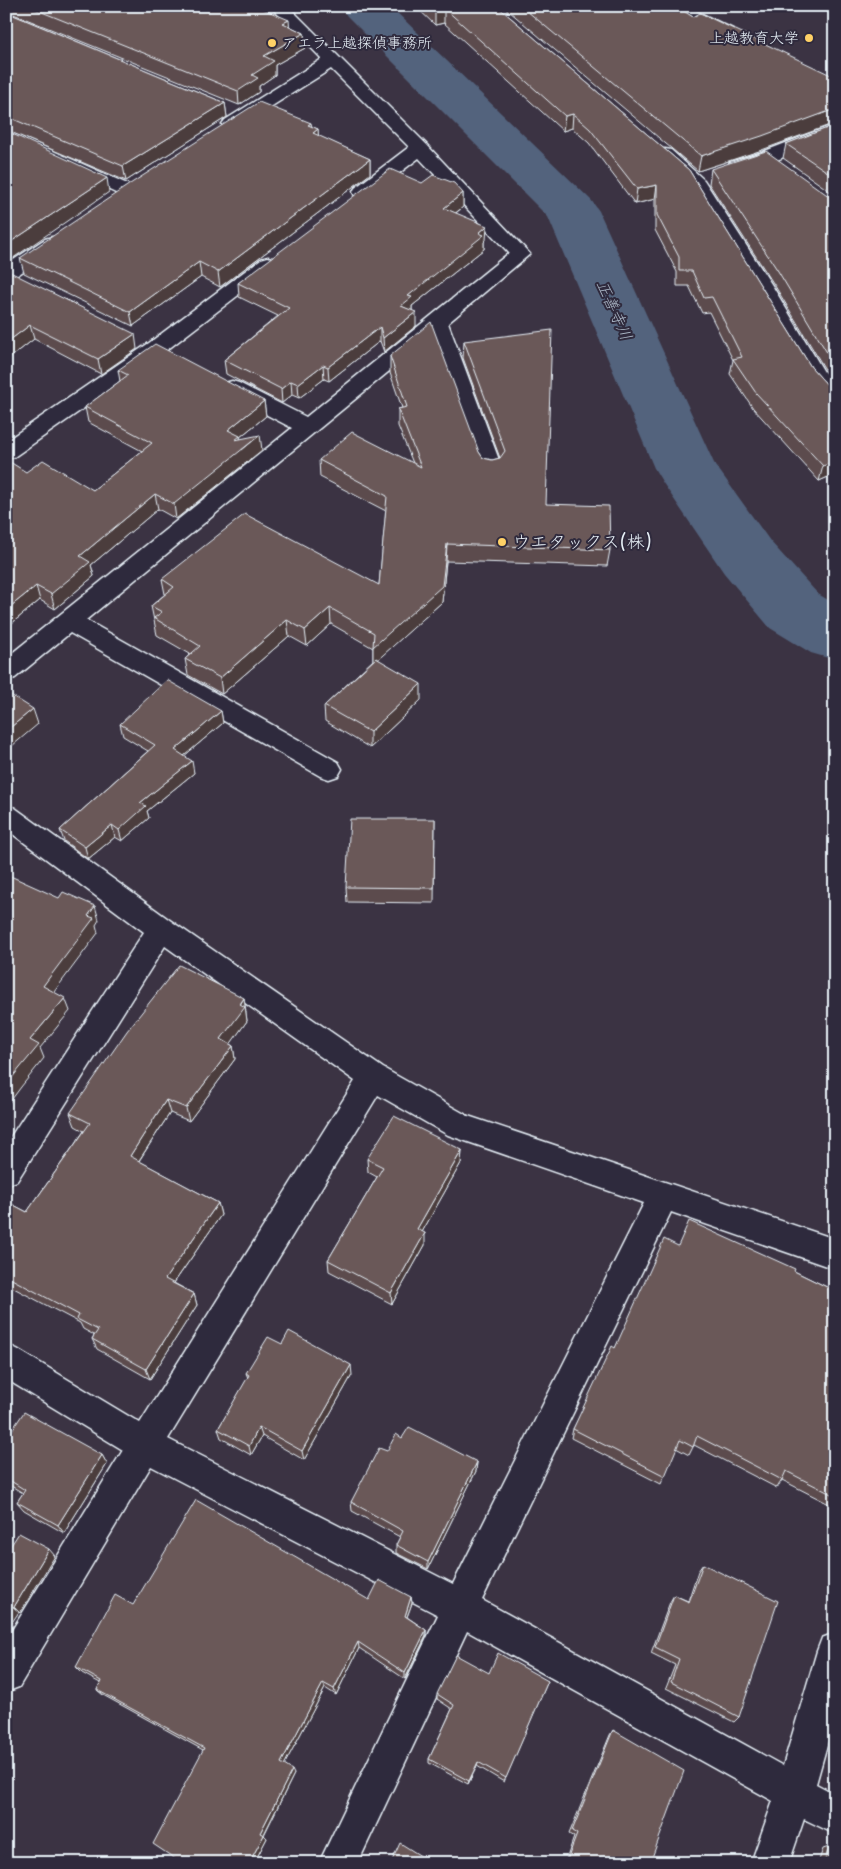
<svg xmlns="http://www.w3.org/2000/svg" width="841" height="1869" font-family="'Playpen Sans','Klee One',sans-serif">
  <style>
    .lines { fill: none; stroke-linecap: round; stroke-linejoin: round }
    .river { fill: #52637d; fill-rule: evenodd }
    .minor-casing { stroke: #e8f1f8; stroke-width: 3 }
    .minor { fill: #2f2a3d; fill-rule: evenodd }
    .wall { fill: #5c4c4d; stroke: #e8f1f8 }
    .shaded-wall { fill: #4b3e3e; stroke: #e8f1f8 }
    .building { fill: #6b5859; stroke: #e8f1f8 }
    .poi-dot { fill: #ffd166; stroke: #2f2a3d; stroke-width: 2 }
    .labels { text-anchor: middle; stroke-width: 4; stroke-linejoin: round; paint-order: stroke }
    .far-poi-label { font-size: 15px; fill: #e8f1f8; stroke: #2f2a3d; text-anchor: end }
    .far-water-label { font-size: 16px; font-style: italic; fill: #acb8c7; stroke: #2f2a3d }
    .poi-label { font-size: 18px; fill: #e8f1f8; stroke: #2f2a3d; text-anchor: start }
  </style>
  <rect width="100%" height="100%" fill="#3b3343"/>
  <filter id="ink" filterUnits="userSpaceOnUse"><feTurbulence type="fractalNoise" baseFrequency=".02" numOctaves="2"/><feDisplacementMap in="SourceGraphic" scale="10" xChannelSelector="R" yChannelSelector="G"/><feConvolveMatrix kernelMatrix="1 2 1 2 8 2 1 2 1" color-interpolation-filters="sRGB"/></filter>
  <g filter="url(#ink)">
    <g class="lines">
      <!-- river -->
      <polygon class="river" points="340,6 390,6 591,200 599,211 714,463 770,541 818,594 835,604 835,660 811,653 770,628 724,573 663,483 654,468 548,217 347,16"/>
      <defs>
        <g id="minor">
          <polygon points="270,6 288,6 426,144 530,254 448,323 502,468 499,473 491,475 483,473 480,468 432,336 86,620 338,762 342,769 338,776 329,779 320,776 70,633 15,678 6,681 6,658 292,428 225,393 221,388 225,383 232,381 239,383 306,417 509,253 419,158 369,196 362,198 355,196 353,192 355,188 409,147 331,69 237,128 231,129 225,128 222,124 225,120 322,59"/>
          <polygon points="664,6 686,6 733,29 735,33 733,37 721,37 666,10"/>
          <path d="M835 124V136C813 144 751 175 730 170L728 166 730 162 760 153Z"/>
          <polygon points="6,130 134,187 136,191 134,195 127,197 120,195 6,142"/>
          <polygon points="665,149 671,150 704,180 773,287 824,372 835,384 835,404 828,402 809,381 753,287 688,183 656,154 659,150"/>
          <polygon points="52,237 59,239 62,243 59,247 13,278 6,280 6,265 45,239"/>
          <polygon points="268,257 275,259 278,263 275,267 163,353 14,457 6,459 6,441 149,343 261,259"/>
          <path d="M6 805 15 808 171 921 383 1068 468 1116 835 1239V1269L671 1212 482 1600 783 1766 817 1651 822 1638 835 1633V1716L816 1784 835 1794V1834L804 1819 789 1863H751L773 1801 467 1631 358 1863H319L438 1615 151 1466 19 1687 6 1692V1640L123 1450 6 1379V1344L17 1349 140 1423 355 1081 165 946 17 1181 6 1185V1144L144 932 6 829ZM378 1095 448 1135 644 1203 453 1584 168 1439Z"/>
        </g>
      </defs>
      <!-- minor casing -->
      <use href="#minor" class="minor-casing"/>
      <!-- minor -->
      <use href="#minor" class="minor"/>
    </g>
    <!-- wall -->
    <g class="wall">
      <polygon points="6,6 256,6 289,26 304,33 305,48 275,65 275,75 259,86 259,92 239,105 6,11"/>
      <polygon points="415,6 497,6 689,170 811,367 830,388 835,389 835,474 819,481 753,408 730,374 733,360 709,312 702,313 689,286 677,286 677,272 655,230 655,199 635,204 589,143 572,128 563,131 444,23 435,25"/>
      <polygon points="503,6 676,6 693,17 759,151 698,171"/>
      <polygon points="6,12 225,103 227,117 126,181 6,130"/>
      <polygon points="311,123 312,127 318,129 318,136 370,159 370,174 220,287 201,277 133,326 24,273 20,258"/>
      <polygon points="835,125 835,195 783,158 786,144"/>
      <polygon points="711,169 835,198 835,381 826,371 775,286 709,184"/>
      <polygon points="422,183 463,193 463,207 456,213 486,240 484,242 484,249 412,306 412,310 416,326 384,352 380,341 329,381 324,379 299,398 292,395 282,403 226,374 224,360 278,316 239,297 238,283"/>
      <polygon points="6,270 137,349 101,374 34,339 6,361"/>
      <polygon points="464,341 546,504 610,550 607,566 446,561 442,602 378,659 421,700 370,748 325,721 324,706 373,660 373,648 331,624 307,646 289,636 222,694 188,675 185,659 190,654 157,635 151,606 165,594 162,579 379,585 386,511 320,477 319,460 413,463 398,426 398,409 402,408 390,373 390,356 479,452 483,458 492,460 500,458 463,358"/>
      <polygon points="118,370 264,401 266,416 240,437 240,439 262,450 176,519 158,509 91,565 94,576 55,609 40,600 6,628 26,472 93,490 142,451 88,422 85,407 120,381"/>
      <polygon points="221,711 223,723 184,756 194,773 147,811 149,818 122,841 115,837 88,859 64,841 60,830 148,751 123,736 120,724"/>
      <polygon points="435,819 434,903 347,902 346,887"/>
      <polygon points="244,998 247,1021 230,1044 233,1046 235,1059 189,1121 170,1113 139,1161 218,1203 221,1215 174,1283 194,1294 197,1305 150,1379 97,1349 92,1339 94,1335 83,1329 80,1323 6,1284 6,1201 27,1212 84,1131 75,1126 70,1113"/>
      <polygon points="462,1150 461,1163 422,1232 425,1245 392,1304 329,1271 328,1260 377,1177 368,1172 367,1159"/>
      <polygon points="678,1246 794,1271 835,1291 835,1507 782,1480 777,1488 694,1445 689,1455 676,1448 661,1484 571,1438 573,1429 615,1348"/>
      <polygon points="282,1344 352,1375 304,1460 262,1436 251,1455 221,1438 218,1429 248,1378 246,1373"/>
      <polygon points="402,1438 477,1462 476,1471 428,1569 396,1553 396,1545 400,1537 352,1511 351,1502 387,1451"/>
      <polygon points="6,1439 102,1455 107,1464 64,1533 24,1510 17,1502 23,1493 6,1483"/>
      <polygon points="703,1564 739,1717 734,1722 666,1688 675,1665 651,1653 670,1602 674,1595 688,1601 698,1571"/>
      <polygon points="411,1597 412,1603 407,1617 426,1630 426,1636 405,1679 359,1648 336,1695 325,1688 284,1765 294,1774 264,1835 267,1838 254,1863 180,1863 203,1750 103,1695 97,1690 100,1683 82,1673 76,1667 133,1605 369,1600"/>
      <polygon points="489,1673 548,1681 504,1782 477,1766 468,1784 429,1763 429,1759 452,1709 437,1699 437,1694"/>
      <polygon points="613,1730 650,1863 565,1863 574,1837 569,1834 610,1735"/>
      <polygon points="829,1847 835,1863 818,1863 823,1849"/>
    </g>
    <!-- shaded-wall -->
    <g class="shaded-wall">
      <polygon points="444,8 444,23 435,25 435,11"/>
      <polygon points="289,20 290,34 283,23"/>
      <polygon points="304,33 305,48 275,65 275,75 259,86 259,92 239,105 238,91 264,56"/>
      <polygon points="225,103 227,117 126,181 123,166"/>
      <polygon points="835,109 835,123 759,151 698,171 701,156"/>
      <polygon points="573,114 572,128 563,131 565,116"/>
      <polygon points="318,129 319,144 313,133"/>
      <polygon points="370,159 370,174 220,287 218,272"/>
      <polygon points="107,178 109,192 6,263 6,245"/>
      <polygon points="657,185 655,199 635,204 637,189"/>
      <polygon points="463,193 463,207 444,222 444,208"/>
      <polygon points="487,226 486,240 484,242 484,249 412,306 412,311 401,306 408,296"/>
      <polygon points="199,262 201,277 133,326 130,312"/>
      <polygon points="416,312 416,326 384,352 383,338"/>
      <polygon points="30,325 34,339 6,361 6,343"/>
      <polygon points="380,327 380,341 329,381 328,367"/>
      <polygon points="135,334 137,349 101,374 98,359"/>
      <polygon points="323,365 324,379 299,398 298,384"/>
      <polygon points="291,381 292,395 282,403 281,389"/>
      <polygon points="264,401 266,416 240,437 242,450 260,435 262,450 176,519 174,504 228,430"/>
      <polygon points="835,461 835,474 819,481 823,466"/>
      <polygon points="155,494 158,509 91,565 94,576 55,609 51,594 80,556"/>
      <polygon points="447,544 446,561 442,602 373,664 373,647"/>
      <polygon points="36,586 40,600 6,628 6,610"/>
      <polygon points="330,608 331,624 307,646 305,630"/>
      <polygon points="287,620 289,636 222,694 220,678"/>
      <polygon points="421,684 421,700 370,748 370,732"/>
      <polygon points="33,709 38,724 6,751 6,731"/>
      <polygon points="221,711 223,723 178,761 175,750"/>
      <polygon points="192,761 194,773 147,811 149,818 122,841 119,830 140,803"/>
      <polygon points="112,825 115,837 88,859 85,847"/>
      <polygon points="95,906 99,920 96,925 98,933 48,1000 43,986 88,916"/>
      <polygon points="65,998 70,1011 40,1048 44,1058 21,1087 6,1107 6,1086 30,1040"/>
      <polygon points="244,998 247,1021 224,1053 221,1039"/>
      <polygon points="233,1046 235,1059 189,1121 186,1108"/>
      <polygon points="166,1100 170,1113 134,1168 130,1156"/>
      <polygon points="462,1150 461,1163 417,1241 417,1229"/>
      <polygon points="218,1203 221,1215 169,1290 165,1279"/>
      <polygon points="425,1233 425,1245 392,1304 391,1293"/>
      <polygon points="194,1294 197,1305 150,1379 146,1369"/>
      <polygon points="351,1365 352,1375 304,1460 302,1451"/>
      <polygon points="259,1427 262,1436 251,1455 249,1446"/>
      <polygon points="102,1455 107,1464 64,1533 58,1525"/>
      <polygon points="477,1462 476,1471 428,1569 428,1562"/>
      <polygon points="49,1549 55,1556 20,1613 14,1607"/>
      <polygon points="411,1597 412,1603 405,1622 405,1616"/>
      <polygon points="12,1606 19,1612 6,1631 6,1614"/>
      <polygon points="426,1630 426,1636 405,1679 405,1673"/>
      <polygon points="358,1642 359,1648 336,1695 334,1689"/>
      <polygon points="323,1683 325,1688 283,1767 281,1763"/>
      <polygon points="478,1762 477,1766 468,1784 469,1781"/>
      <polygon points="292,1770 294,1774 263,1836 260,1833"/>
      <polygon points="264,1835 267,1838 254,1863 249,1863"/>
    </g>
    <!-- building -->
    <g class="building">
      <polygon points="27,6 256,6 289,20 283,23 304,33 264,56 274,61 252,75 258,78 238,91"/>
      <polygon points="430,6 497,6 689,170 811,367 830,388 835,389 835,461 823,466 756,393 733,359 742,357 712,297 704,298 692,271 679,271 679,257 657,215 657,185 637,189 590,129 573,114 565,116 444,8 435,11"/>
      <polygon points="521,6 676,6 693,17 700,13 835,77 835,109 762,136 701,156"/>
      <polygon points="6,12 225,103 123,166 6,116"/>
      <polygon points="259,102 311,123 308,125 318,129 313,133 370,159 218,272 199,262 130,312 20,258 133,182"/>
      <polygon points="835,125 835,177 786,144"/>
      <polygon points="6,131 107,178 6,245"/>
      <polygon points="766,151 830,197 835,198 835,362 829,356 778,271 711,169"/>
      <polygon points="390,169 422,183 433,175 454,183 463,193 444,208 487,226 479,233 484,235 408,296 412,297 401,306 416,312 383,338 380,327 328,367 323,365 298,384 291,381 281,389 224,360 289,308 238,283"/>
      <polygon points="6,270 135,334 98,359 30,325 6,343"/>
      <polygon points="431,322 479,452 483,458 492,460 500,458 505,451 464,341 552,330 546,504 609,506 610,550 447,544 442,586 373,647 374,633 330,608 305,630 287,620 220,678 185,659 200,646 154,618 162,612 151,606 174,587 162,579 245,514 379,585 387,496 319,460 352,432 421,467 398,409 407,407 390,356"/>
      <polygon points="155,344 264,401 228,430 240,436 235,440 260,435 174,504 155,494 80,556 90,562 51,594 36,586 6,610 6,465 10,462 26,472 43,460 93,490 152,443 85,407 128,375 118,370"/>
      <polygon points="376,658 421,684 370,732 324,706"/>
      <polygon points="167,680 221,711 175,750 192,761 140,803 146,806 119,830 112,825 85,847 60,830 155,745 120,724"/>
      <polygon points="6,692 33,709 6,731"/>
      <polygon points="350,819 435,819 434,888 346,887"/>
      <polygon points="6,874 59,898 63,892 95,906 88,916 94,918 43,986 65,998 30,1040 39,1045 15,1074 6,1086"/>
      <polygon points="179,965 244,998 240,1004 245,1007 221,1039 233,1046 186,1108 166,1100 130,1156 218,1203 165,1279 194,1294 146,1369 92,1339 98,1330 77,1319 79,1315 6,1276 6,1201 27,1212 90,1123 70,1113 127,1031"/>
      <polygon points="394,1116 462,1150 417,1229 425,1233 391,1293 328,1260 383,1167 367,1159"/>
      <polygon points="689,1221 795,1269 794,1271 835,1291 835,1496 786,1471 782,1480 697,1436 693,1447 680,1440 665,1476 573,1429 612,1346 615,1348 664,1239 678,1246"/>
      <polygon points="289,1331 351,1365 302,1451 259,1427 249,1446 218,1429 249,1375 246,1373 268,1337 282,1344"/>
      <polygon points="24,1412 102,1455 58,1525 17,1502 25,1490 6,1478 6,1439"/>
      <polygon points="409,1427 477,1462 428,1562 396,1545 403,1531 351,1502 379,1448 387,1451 396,1434 402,1438"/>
      <polygon points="196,1500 369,1600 379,1580 411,1597 405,1616 426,1630 405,1673 358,1642 334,1689 323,1683 281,1763 292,1770 260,1833 264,1835 249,1863 180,1863 180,1862 153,1844 204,1748 97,1690 101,1681 76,1667 115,1595 133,1605"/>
      <polygon points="19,1533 49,1549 14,1607 12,1606 6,1614 6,1553"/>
      <polygon points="703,1564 778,1601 739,1717 671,1682 679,1659 655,1647 674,1595 689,1602"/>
      <polygon points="498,1653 548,1681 506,1778 478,1762 469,1781 429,1759 454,1705 437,1694 456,1655 489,1673"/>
      <polygon points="613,1730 684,1771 650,1863 566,1863 577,1834 572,1831"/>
      <polygon points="400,1843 432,1863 391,1863"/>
      <polygon points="829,1847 835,1850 835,1863 824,1863"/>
    </g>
  </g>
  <!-- markers -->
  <g class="poi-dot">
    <circle cx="809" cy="38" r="5"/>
    <circle cx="272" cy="43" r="5"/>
    <circle cx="502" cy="542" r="5"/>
  </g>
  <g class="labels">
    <!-- far-poi labels -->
    <g class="far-poi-label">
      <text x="799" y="43">上越教育大学</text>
      <text x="282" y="48" text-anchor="start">アエラ上越探偵事務所</text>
    </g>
    <!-- far-water labels -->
    <g class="far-water-label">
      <text transform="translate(615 310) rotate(66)" y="6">正善寺川</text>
    </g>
    <!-- poi labels -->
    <g class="poi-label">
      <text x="512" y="548">ウエタックス(株)</text>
    </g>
  </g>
  <!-- margin -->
  <rect width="841" height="1869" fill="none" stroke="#2f2a3d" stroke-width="25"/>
  <rect x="12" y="12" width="816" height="1844" fill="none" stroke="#e8f1f8" stroke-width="2" filter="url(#ink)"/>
</svg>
